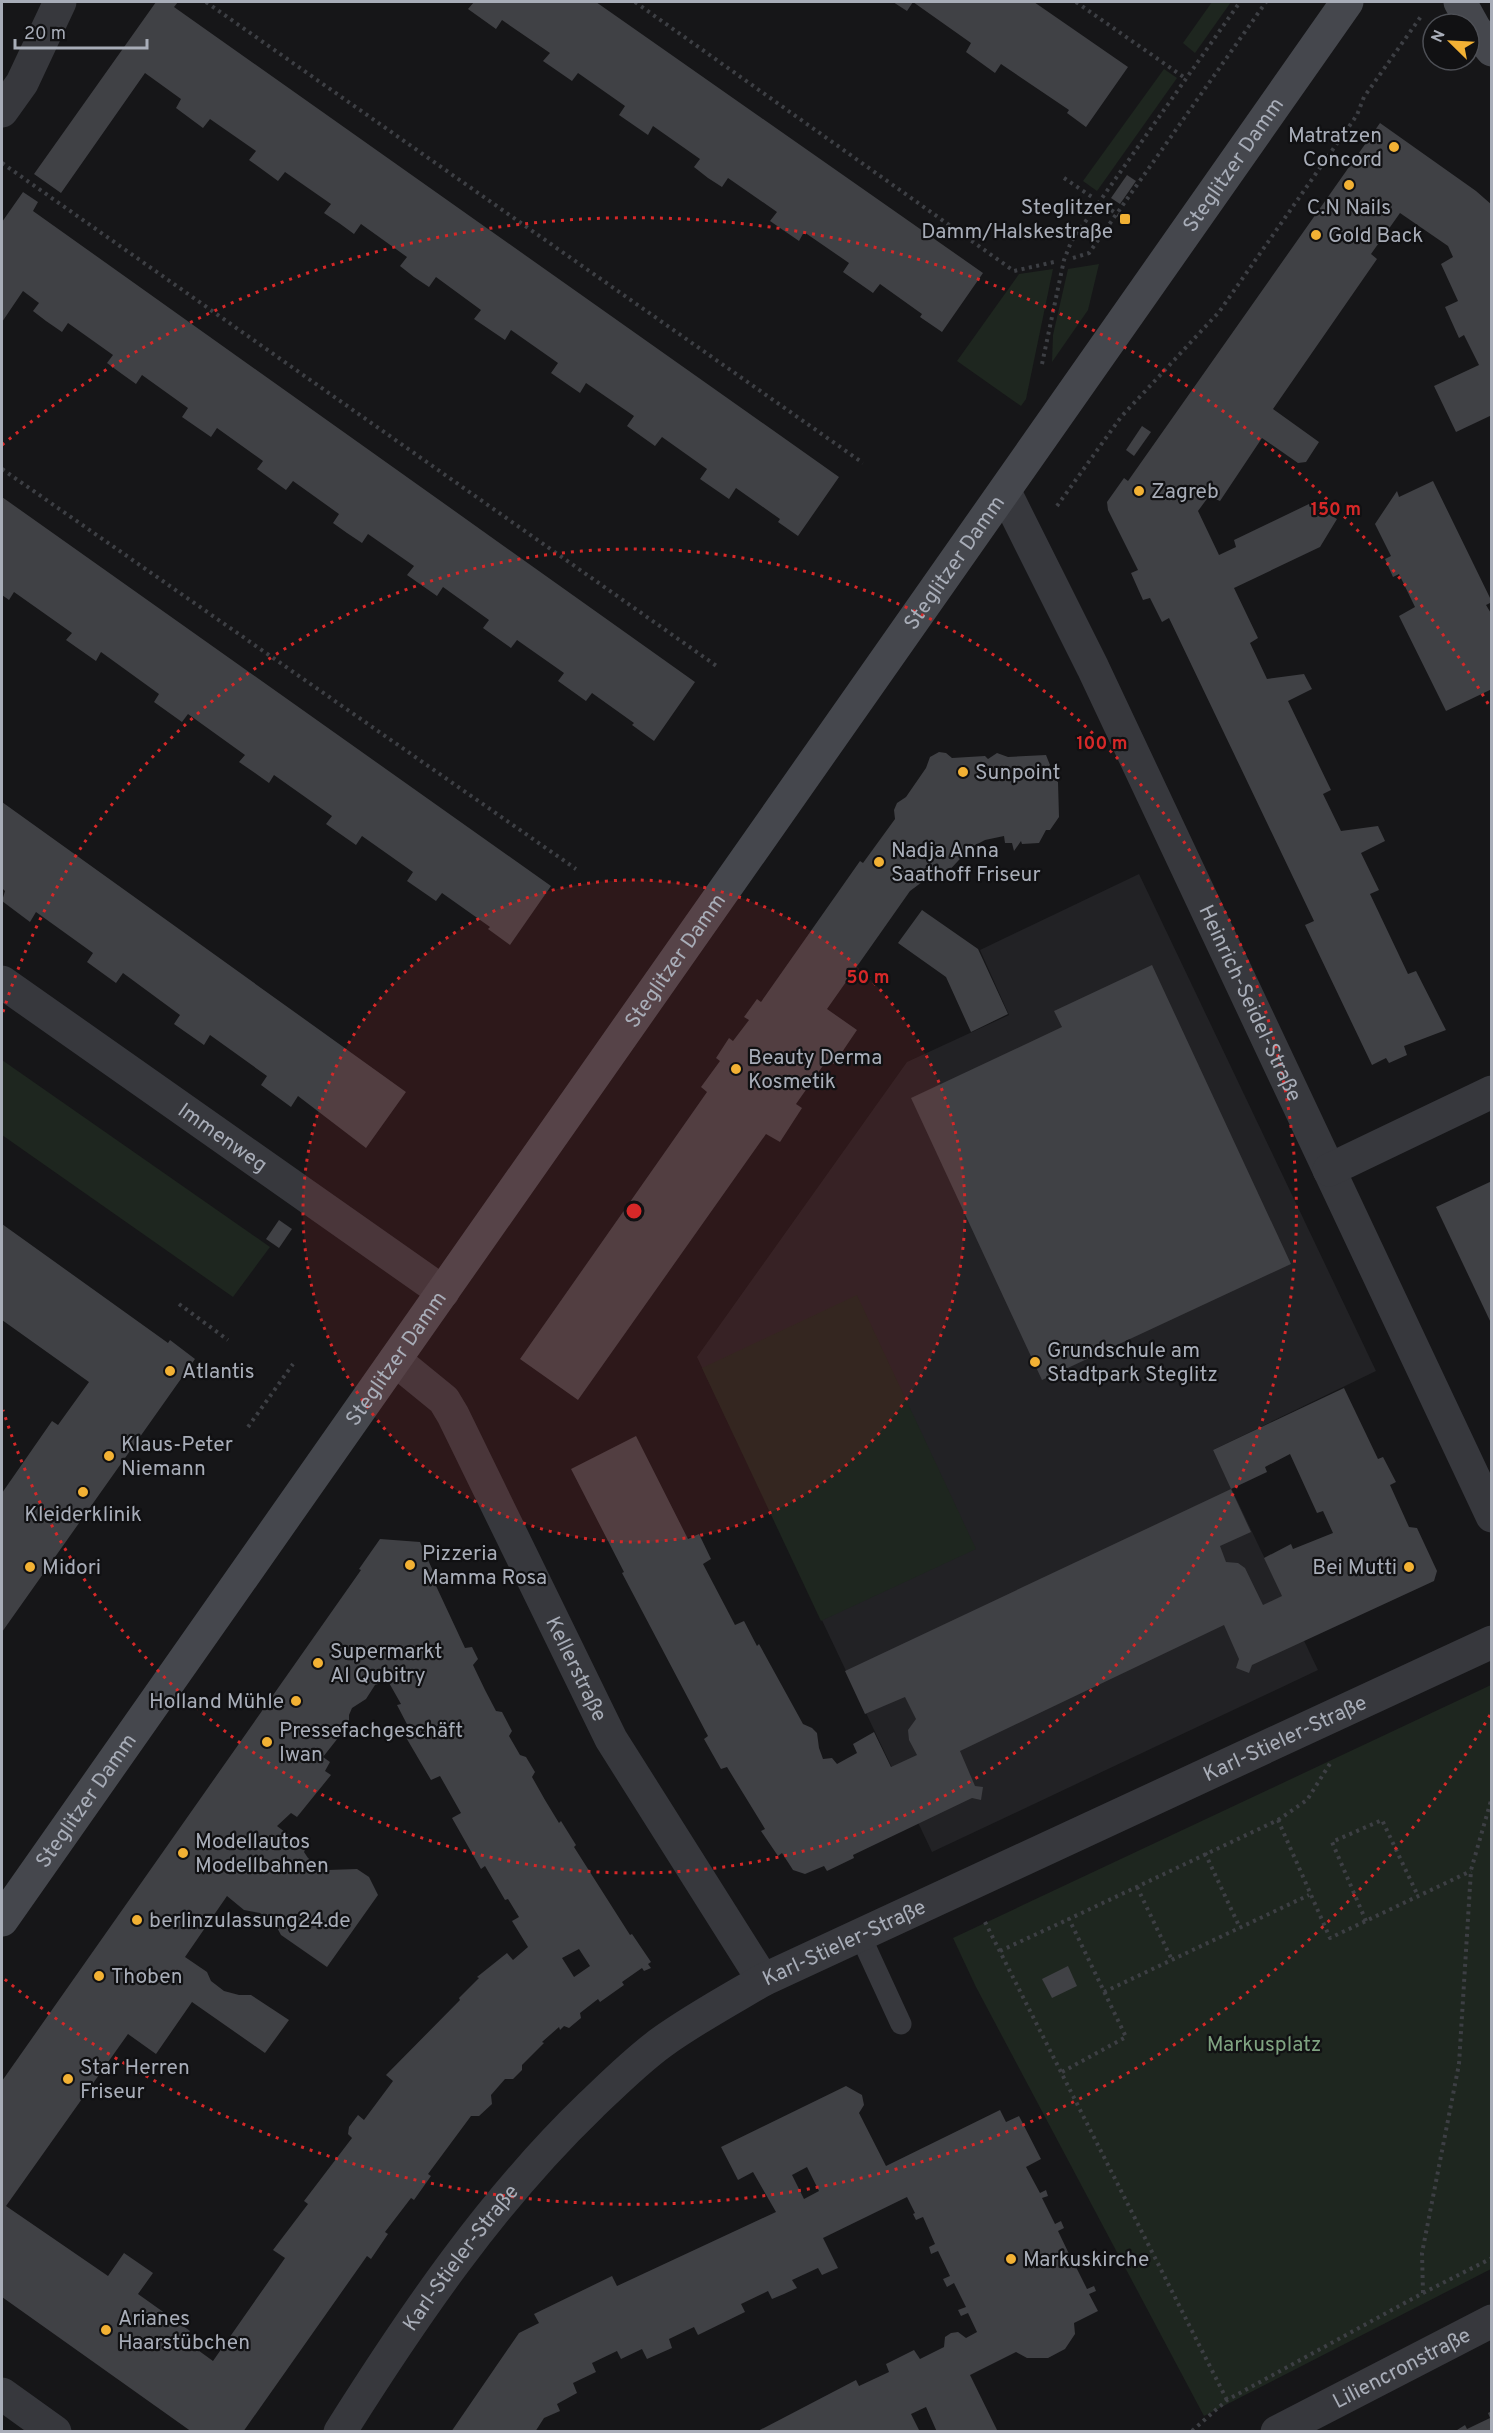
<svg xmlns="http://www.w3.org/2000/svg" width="1493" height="2433" font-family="Overpass,sans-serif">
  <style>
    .built { fill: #222225 }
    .green { fill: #1e261f }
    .building { fill: #404145; fill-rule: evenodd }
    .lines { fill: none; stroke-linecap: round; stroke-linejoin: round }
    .path { stroke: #3d3f44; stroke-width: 4; stroke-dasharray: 3 4.5; stroke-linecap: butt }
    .service { stroke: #37383d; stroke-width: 21 }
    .minor { stroke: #37383d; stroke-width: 33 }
    .secondary { stroke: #45474d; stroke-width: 33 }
    .ring { fill: none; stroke: #d62828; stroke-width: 3; stroke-dasharray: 3 6 }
    .poi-dot { fill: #f2b134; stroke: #111113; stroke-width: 2 }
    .labels { text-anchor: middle; stroke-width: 4.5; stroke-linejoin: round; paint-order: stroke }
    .poi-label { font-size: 21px; fill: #a8adb8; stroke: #111113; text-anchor: start }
    .street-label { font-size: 21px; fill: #a8adb8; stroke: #111113 }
    .park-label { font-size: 21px; fill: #7fa381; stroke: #111113 }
    .centre { fill: #d62828; stroke: #111113; stroke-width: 3 }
    .ring-label { font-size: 18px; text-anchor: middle; font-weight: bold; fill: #d62828; stroke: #111113; stroke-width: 4.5; stroke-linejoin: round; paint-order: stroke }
  </style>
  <rect width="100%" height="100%" fill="#161618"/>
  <!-- built -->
  <polygon class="built" points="1139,874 1376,1371 1213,1450 1318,1670 932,1852 697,1357 907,1062 1009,1015 980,950"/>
  <!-- green -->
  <g class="green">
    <polygon points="1212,2 1231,2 1195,53 1183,43"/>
    <polygon points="1164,69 1177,78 1097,191 1083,181"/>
    <polygon points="1099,264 1088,310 1052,362 1053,335 1068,269"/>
    <polygon points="1053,269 1026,399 1021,406 957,361 1019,274"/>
    <polygon points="2,1060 270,1247 233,1297 2,1135"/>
    <polygon points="857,1295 976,1549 821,1621 702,1368"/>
    <polygon points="1491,1685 1491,2269 1204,2416 976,1987 953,1938"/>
  </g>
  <!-- building -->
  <g class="building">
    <polygon points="156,2 178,2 174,7 839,477 798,536 778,522 780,519 736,488 729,499 700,479 707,469 662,437 655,446 627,426 634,416 586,383 580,393 551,373 558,363 511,330 505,340 474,319 481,310 436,277 429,287 414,277 400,266 407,257 361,224 354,234 339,223 324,213 331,204 285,172 278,181 249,160 256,151 210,119 203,128 176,108 181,99 145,73 61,193 34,174"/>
    <polygon points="474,2 596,2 983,273 942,332 920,317 922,314 880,284 873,293 843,272 849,263 804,232 799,241 783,230 770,221 777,212 728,178 722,187 708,178 694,167 700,159 653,126 648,135 619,115 625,106 578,73 572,81 543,61 550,53 502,20 496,29 468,9"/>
    <polygon points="893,2 1034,2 1128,67 1086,127 1067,113 1069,110 1001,64 995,73 966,52 971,43 913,2 907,11"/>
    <polygon points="1380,123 1476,191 1492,205 1492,415 1456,432 1434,386 1479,365 1464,335 1459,338 1445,307 1458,301 1441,264 1453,257 1448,246 1400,213 1371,254 1377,259 1273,409 1319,442 1306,462 1298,463 1262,438 1220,501 1209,496 1198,511 1219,555 1236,547 1234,540 1311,503 1337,519 1320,547 1234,588 1258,638 1250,643 1267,679 1304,674 1312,689 1288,701 1331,790 1323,794 1341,831 1378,826 1385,841 1361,853 1379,890 1370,894 1408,974 1416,971 1446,1030 1404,1046 1407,1055 1389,1063 1386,1058 1372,1065 1305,925 1314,921 1169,618 1162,622 1150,598 1143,600 1131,573 1138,570 1108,510 1107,502 1124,478 1128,481"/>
    <polygon points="1127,175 1136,181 1120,204 1111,198"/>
    <polygon points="23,192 38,202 33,211 695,682 654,741 632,725 634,723 592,693 586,701 558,681 564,673 517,640 511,648 483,628 489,620 443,587 437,596 407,575 414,566 368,534 362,543 347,533 333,523 339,514 293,481 286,490 257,469 263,461 217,428 211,437 182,417 188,408 142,375 136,384 122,374 107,363 113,355 68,323 62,332 46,321 33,311 39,303 23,291 2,322 2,222"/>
    <polygon points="1142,426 1151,432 1134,456 1126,450"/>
    <polygon points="1433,481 1492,602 1486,605 1492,615 1492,689 1446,711 1399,616 1415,607 1399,574 1393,577 1385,559 1391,556 1375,524 1397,491 1399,497"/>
    <polygon points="2,497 551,886 510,945 488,929 490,927 442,893 436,901 407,881 413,872 362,836 356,845 326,824 332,816 274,775 269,783 255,773 239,762 245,755 188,714 182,722 154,702 159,694 101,652 96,661 66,640 72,633 14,592 9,600 2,595"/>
    <polygon points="939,752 946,753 952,758 985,756 988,759 997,753 1008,757 1046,755 1050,765 1044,771 1058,782 1059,817 1050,830 1046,830 1039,843 1022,844 1021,841 1014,851 1012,843 1005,843 1004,836 985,840 970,848 945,875 922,882 910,891 827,1009 857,1030 834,1064 827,1060 796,1104 802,1108 780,1142 766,1134 578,1400 520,1359 707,1092 701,1087 720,1061 716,1058 729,1038 733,1041 749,1020 744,1017 757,999 761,1002 860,861 863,863 895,819 894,810 897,803 906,797 926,768 930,757"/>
    <polygon points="2,802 406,1092 366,1148 298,1096 291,1107 261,1085 267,1076 210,1035 204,1045 174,1024 180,1015 123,973 116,983 87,962 93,953 36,912 30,922 2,901 5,891 2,888"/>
    <polygon points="922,910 978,949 1008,1014 971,1032 946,977 898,943"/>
    <polygon points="1152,965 1291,1264 1042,1380 911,1098 1062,1027 1054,1011"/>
    <polygon points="1492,1181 1492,1325 1436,1207"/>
    <polygon points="279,1220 292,1229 279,1248 266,1239"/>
    <polygon points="2,1224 168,1343 170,1340 195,1359 2,1632 2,1493 52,1421 58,1425 89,1382 2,1320"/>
    <polygon points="1344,1388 1378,1459 1383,1457 1396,1482 1390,1485 1409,1527 1417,1528 1437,1571 1434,1581 1252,1665 1249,1673 1236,1668 1239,1659 1224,1625 960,1751 975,1786 983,1787 981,1800 972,1798 853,1855 854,1858 827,1871 824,1866 805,1874 793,1870 782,1853 778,1856 761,1831 765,1829 727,1767 721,1769 704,1739 708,1736 622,1573 624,1572 571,1469 636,1436 688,1539 699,1534 711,1559 703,1564 735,1625 744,1621 757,1646 759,1644 803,1724 812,1728 817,1733 819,1748 823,1759 832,1758 837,1764 857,1753 853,1744 874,1732 891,1767 917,1755 909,1740 908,1730 916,1719 905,1697 865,1714 845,1671 1231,1489 1251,1532 1220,1546 1226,1562 1238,1563 1245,1568 1263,1605 1282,1596 1264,1558 1291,1544 1293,1549 1333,1533 1323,1511 1317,1513 1290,1454 1265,1467 1267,1472 1231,1489 1213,1450"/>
    <path d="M380 1539 420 1542 433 1571 430 1573 465 1648 472 1647 478 1659 473 1665 485 1690 496 1711 502 1712 512 1731 509 1736 520 1755 526 1757 535 1772 532 1777 545 1800 559 1823 561 1821 576 1845 574 1847 630 1935 632 1934 651 1962 648 1964 651 1968 644 1971 642 1968 622 1982 624 1985 600 2002 598 1999 580 2013 581 2018 569 2028 564 2026 560 2030 559 2027 542 2042 544 2043 522 2065V2070L513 2079H505L491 2095 492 2104 479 2116H471L428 2174 431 2176 414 2200 411 2198 385 2232 388 2234 371 2259 367 2256 243 2432H192L2 2297V2081L361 1570 359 1569ZM388 1681 401 1704 397 1705 410 1730 404 1734 431 1780 440 1776 461 1813 452 1818 481 1869 485 1866 505 1900 508 1899 519 1917 512 1921 528 1947 513 1960 507 1953 477 1977 479 1978 459 1998 460 2000 386 2075 393 2081 364 2120 358 2115 349 2127 348 2134 352 2138 304 2201 308 2204 273 2250 285 2258 213 2361 184 2340 190 2331 138 2294 153 2273 124 2253 108 2276 6 2206 128 2034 156 2054 192 2002 265 2053 289 2020 251 1995H239L224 1991 211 1981 207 1972 185 1957 227 1896 244 1910 260 1913 274 1922 281 1935 327 1967 378 1895 369 1877 357 1869 328 1870 320 1867 308 1858 304 1852 306 1848 277 1826 291 1813 297 1817 331 1775 325 1771 330 1762 323 1757 349 1724V1715L352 1708 366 1699 375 1685ZM579 1949 590 1966 574 1977 562 1958Z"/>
    <polygon points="1068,1966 1077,1986 1052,1998 1042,1979"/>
    <path d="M846 2086 862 2095 864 2105 859 2113 886 2166 1000 2110 1006 2122 1019 2116 1041 2159 1026 2167 1040 2193 1046 2190 1048 2196 1042 2198 1055 2224 1061 2221 1064 2228 1058 2231 1071 2258 1078 2254 1081 2260 1074 2263 1087 2289 1094 2286 1096 2291 1089 2294 1098 2311 1074 2323 1075 2334 1065 2349 1048 2358H1027L1016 2352 970 2375 998 2432H937L926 2407 911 2414 920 2432H756L856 2380 859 2386 889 2372 886 2364 914 2350 920 2359 944 2347 945 2337 951 2333 958 2332 966 2338 977 2332 968 2313 961 2316 958 2310 966 2307 954 2283 947 2287 943 2279 950 2276 938 2251 931 2254 929 2247 935 2244 923 2217 916 2220 913 2214 915 2213 907 2197 823 2238 838 2268 822 2275 818 2268 792 2280 797 2288 784 2294 772 2299 768 2291 741 2304 745 2312 698 2335 694 2327 669 2339 672 2348 647 2359 642 2349 621 2359 617 2351 592 2363 596 2372 573 2383 577 2393 557 2404 560 2411 544 2418 535 2432H451L519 2333 539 2323 534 2314 612 2276 617 2286 776 2212 753 2172 738 2180 721 2147ZM807 2167 819 2191 804 2199 792 2175Z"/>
    <polygon points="1492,2411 1492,2432 1454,2432 1465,2425 1467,2429 1490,2418 1488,2413"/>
  </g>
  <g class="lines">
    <!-- path -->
    <g class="path">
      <polyline points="206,2 863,463"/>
      <polyline points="635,2 1014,271 1054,262"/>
      <polyline points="1076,2 1185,78"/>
      <polyline points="2,163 718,667"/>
      <polyline points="1064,178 1092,197"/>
      <polyline points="1105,206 1125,219"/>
      <polyline points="1073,258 1089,253 1266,2"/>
      <polyline points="1042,364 1064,260 1071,242 1240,2"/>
      <polyline points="2,469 576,869"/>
      <polyline points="1057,506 1121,417 1219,312 1357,115 1364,97 1422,15"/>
      <polyline points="179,1304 228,1340"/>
      <polyline points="248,1427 293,1364"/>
      <polyline points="1278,1820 1307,1800 1331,1762"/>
      <polyline points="1205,1853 1240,1928"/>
      <polyline points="1137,1887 1172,1960"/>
      <polyline points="1366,1921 1332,1842 1382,1820 1418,1896"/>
      <polyline points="985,1922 1227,2400"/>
      <polyline points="1000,1951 1069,1919"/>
      <polyline points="1104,1992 1309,1895"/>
      <polyline points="1062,2072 1126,2037 1069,1919 1278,1820 1330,1938 1471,1871"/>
      <polyline points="1423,2293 1492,2258"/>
      <polyline points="1192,2431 1227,2400 1423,2293 1422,2253 1459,2064 1471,1870 1492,1797"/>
    </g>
    <!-- service -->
    <polyline class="service" points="860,1935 901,2024"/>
    <!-- minor -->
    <g class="minor">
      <polyline points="2,111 22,83 60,2"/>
      <path id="s1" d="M1005 492 1093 668 1492 1516"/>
      <path id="s2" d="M2 982 443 1292"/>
      <polyline points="1329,1170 1492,1092"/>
      <path id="s3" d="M395 1360 444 1400 453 1415 611 1739 763 1980"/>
      <polyline points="2,2394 55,2432"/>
      <path id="s4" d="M340 2432C413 2316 492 2200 591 2105 614 2083 637 2060 662 2042 694 2019 729 2000 763 1980L1492 1642"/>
      <path id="s5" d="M1277 2432 1492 2321"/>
    </g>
    <!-- secondary -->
    <g class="secondary">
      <polyline points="1460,2 1475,29 1492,50"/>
      <path id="s6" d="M2 1920 1347 2"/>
    </g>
  </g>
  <!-- distance rings -->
  <circle cx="634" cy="1211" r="331" fill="#d62828" fill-opacity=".12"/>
  <g class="ring">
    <circle cx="634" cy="1211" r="331"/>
    <path d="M3 1012A662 662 0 1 1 3 1410"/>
    <path d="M1490 1715A993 993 0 0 1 2 1977M2 445A993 993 0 0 1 1490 707"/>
  </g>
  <!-- markers -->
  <g class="poi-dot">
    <circle cx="1394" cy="147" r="6"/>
    <circle cx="1349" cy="185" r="6"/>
    <rect x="1119" y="213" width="12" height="12" rx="3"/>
    <circle cx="1316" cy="235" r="6"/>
    <circle cx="1139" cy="491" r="6"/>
    <circle cx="963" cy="772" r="6"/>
    <circle cx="879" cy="862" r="6"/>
    <circle cx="736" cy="1069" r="6"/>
    <circle cx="1035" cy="1362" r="6"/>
    <circle cx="170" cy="1371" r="6"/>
    <circle cx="109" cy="1456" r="6"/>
    <circle cx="83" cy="1492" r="6"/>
    <circle cx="410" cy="1565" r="6"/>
    <circle cx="30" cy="1567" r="6"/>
    <circle cx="1409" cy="1567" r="6"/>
    <circle cx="318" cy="1663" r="6"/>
    <circle cx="296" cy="1701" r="6"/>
    <circle cx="267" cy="1742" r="6"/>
    <circle cx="183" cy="1853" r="6"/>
    <circle cx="137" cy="1920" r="6"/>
    <circle cx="99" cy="1976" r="6"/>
    <circle cx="68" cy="2079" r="6"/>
    <circle cx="1011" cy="2259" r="6"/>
    <circle cx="106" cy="2330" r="6"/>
  </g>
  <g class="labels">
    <!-- poi labels -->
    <g class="poi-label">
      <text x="1382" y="142" text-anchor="end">Matratzen<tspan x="1382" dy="24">Concord</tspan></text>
      <text x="1113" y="214" text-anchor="end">Steglitzer<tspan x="1113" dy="24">Damm/Halskestraße</tspan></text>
      <text x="1349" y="214" text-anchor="middle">C.N Nails</text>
      <text x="1328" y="242">Gold Back</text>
      <text x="1151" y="498">Zagreb</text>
      <text x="975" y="779">Sunpoint</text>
      <text x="891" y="857">Nadja Anna<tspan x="891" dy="24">Saathoff Friseur</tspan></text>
      <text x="748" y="1064">Beauty Derma<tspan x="748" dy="24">Kosmetik</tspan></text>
      <text x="1047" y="1357">Grundschule am<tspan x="1047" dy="24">Stadtpark Steglitz</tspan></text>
      <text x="182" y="1378">Atlantis</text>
      <text x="121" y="1451">Klaus-Peter<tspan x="121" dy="24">Niemann</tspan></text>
      <text x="83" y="1521" text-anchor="middle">Kleiderklinik</text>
      <text x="422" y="1560">Pizzeria<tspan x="422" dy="24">Mamma Rosa</tspan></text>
      <text x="42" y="1574">Midori</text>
      <text x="1397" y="1574" text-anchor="end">Bei Mutti</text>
      <text x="330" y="1658">Supermarkt<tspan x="330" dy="24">Al Qubitry</tspan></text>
      <text x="284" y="1708" text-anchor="end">Holland Mühle</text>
      <text x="279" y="1737">Pressefachgeschäft<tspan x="279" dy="24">Iwan</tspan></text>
      <text x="195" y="1848">Modellautos<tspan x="195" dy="24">Modellbahnen</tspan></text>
      <text x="149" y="1927">berlinzulassung24.de</text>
      <text x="111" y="1983">Thoben</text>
      <text x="80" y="2074">Star Herren<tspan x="80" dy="24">Friseur</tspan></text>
      <text x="1023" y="2266">Markuskirche</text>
      <text x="118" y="2325">Arianes<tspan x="118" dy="24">Haarstübchen</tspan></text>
    </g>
    <!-- street labels -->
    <g class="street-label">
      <text dy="7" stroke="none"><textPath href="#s6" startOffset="2144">Steglitzer Damm</textPath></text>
      <text dy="7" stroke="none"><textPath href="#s6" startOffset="1658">Steglitzer Damm</textPath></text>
      <text dy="7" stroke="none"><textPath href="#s6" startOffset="1172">Steglitzer Damm</textPath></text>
      <text dy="7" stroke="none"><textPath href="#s1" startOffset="567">Heinrich-Seidel-Straße</textPath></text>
      <text dy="7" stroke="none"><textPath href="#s2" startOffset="270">Immenweg</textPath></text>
      <text dy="7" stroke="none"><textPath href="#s6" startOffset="686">Steglitzer Damm</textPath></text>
      <text dy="7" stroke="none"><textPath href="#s3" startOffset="363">Kellerstraße</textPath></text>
      <text dy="7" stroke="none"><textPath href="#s4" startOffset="1202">Karl-Stieler-Straße</textPath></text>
      <text dy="7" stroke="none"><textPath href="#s6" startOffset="146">Steglitzer Damm</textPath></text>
      <text dy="7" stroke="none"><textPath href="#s4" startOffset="716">Karl-Stieler-Straße</textPath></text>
      <text dy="7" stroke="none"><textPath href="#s4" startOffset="212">Karl-Stieler-Straße</textPath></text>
      <text dy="7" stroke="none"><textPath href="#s5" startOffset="140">Liliencronstraße</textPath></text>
    </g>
    <!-- park labels -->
    <g class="park-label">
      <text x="1264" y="2051">Markusplatz</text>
    </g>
  </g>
  <circle cx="634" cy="1211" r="9" class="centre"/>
  <g class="ring-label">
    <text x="1336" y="515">150 m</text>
    <text x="1102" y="749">100 m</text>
    <text x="868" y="983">50 m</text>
  </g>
  <!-- border -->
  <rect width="1493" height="2433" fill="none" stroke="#a8adb8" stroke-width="6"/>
  <!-- north arrow -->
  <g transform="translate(1451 42) rotate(294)"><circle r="28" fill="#111113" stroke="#4d4f55" stroke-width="1.5"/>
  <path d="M0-4.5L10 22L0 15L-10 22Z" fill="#f2b134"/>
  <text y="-9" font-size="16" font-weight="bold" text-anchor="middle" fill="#a8adb8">N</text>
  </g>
  <!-- scale -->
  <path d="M15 39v9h132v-9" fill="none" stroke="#a8adb8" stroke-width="3"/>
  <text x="24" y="39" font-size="18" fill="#a8adb8" stroke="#111113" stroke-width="4.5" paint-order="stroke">20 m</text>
</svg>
